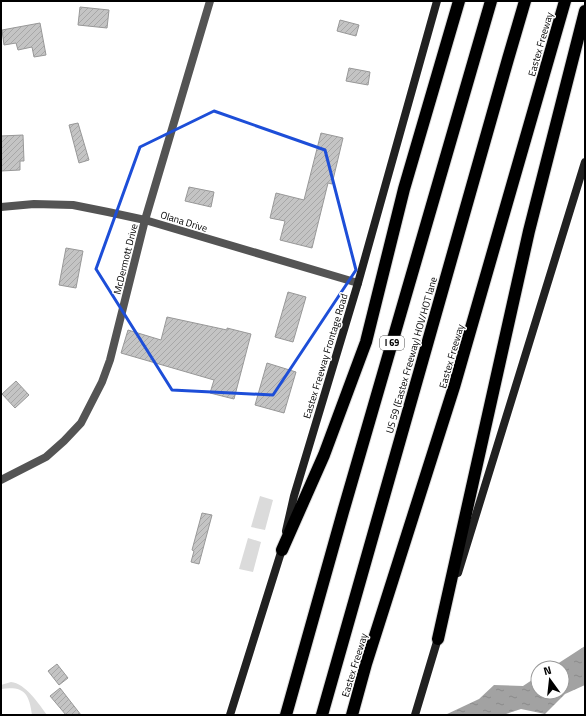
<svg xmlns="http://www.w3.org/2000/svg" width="586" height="716" font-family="'Titillium Web',sans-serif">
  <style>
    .green { fill: #dbdbdb }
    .water { fill: url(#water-ripples) }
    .building { fill: url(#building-hatch); stroke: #989898 }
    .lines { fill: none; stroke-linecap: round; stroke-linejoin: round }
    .highway-casing { stroke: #dbdbdb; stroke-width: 14 }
    .street { stroke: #545454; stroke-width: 8 }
    .secondary { stroke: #212121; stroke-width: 8 }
    .highway { stroke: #000; stroke-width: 12 }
    .marked { fill: none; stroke: #1d4ed8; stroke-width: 3; stroke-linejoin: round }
    .labels { text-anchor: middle; stroke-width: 3; stroke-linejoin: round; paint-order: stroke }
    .shield { fill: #fff; stroke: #4c4c4c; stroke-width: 1 }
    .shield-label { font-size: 9px; font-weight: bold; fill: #000 }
    .street-label { font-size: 10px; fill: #000; stroke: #fff }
  </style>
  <defs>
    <pattern id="water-ripples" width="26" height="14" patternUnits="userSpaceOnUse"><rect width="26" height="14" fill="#a2a2a2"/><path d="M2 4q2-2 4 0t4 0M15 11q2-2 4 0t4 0" fill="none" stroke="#8a8a8a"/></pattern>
    <pattern id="building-hatch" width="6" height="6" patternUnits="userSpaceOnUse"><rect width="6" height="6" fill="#c4c4c4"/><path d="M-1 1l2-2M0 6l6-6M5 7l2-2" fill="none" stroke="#a7a7a7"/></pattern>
  </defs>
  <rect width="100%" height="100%" fill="#fff"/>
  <!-- green -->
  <g class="green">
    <polygon points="260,496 273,500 265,530 251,527"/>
    <polygon points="248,538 261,542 253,572 239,569"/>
    <path d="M11 682C25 683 39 704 47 715H32C29 693 24 686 1 689V685Z"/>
  </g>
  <!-- water -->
  <polygon class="water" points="585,646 585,685 565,694 545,714 521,709 503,715 445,715 479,699 494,685 523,686 538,676 538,692 562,692 562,668 551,668"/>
  <!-- building -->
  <g class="building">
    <polygon points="80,7 109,10 107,28 78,25"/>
    <polygon points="340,20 359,25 356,36 337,31"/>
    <polygon points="40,23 46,55 34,57 32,47 18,50 16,43 4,45 2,30"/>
    <polygon points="349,68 370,72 368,85 346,81"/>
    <polygon points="78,123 89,160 79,163 69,125"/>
    <polygon points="321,133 343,138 332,184 328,183 312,248 280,240 285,221 270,218 276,193 304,200"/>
    <polygon points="23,135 24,161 20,161 20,170 1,171 1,136"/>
    <polygon points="189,187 214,192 211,207 185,201"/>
    <polygon points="66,248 83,251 76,288 59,285"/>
    <polygon points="288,292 306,297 293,342 275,337"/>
    <polygon points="167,317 227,330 227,328 251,334 234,399 210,393 214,380 121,353 128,330 161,340"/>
    <polygon points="267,363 296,372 284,413 255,405"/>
    <polygon points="16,381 29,395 15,408 2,394"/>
    <polygon points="202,513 212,515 199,564 191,562 194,551 192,550"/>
    <polygon points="57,664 68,678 59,685 48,671"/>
    <polygon points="60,688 81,715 66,715 50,696"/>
  </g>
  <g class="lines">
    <defs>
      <g id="highway">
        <polyline points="282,550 324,455 366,342 404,189 459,1"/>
        <polyline points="438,639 529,231 585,11"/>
        <polyline points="286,715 343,512 491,1"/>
        <polyline points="322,715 508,59 525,1"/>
        <polyline points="352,715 366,664 454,387 565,1"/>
      </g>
    </defs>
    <!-- highway casing -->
    <use href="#highway" class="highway-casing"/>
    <!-- street -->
    <g class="street">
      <polyline points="1,207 34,204 73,205 108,212 145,220 358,283"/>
      <polyline points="1,480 46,457 64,441 81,423 102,382 110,360 145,220 210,1"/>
    </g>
    <!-- secondary -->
    <g class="secondary">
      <polyline points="286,531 294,496 358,283 437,1"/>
      <polyline points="458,573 585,162"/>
      <polyline points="230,715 283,546"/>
      <polyline points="415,715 439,635"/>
    </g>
    <!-- highway -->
    <use href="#highway" class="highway"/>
  </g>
  <!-- marked area -->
  <path class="marked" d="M214 111 325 150 356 270 273 395 172 390 96 269 140 147Z"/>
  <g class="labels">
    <!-- shield labels -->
    <rect class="shield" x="380" y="336" width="24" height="14" rx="3"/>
    <g class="shield-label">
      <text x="392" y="346">I 69</text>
    </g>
    <!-- street labels -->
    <g class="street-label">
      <text transform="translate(540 44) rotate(-74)" y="4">Eastex Freeway</text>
      <text transform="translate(184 221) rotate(17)" y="4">Olana Drive</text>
      <text transform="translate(125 259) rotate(-76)" y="4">McDermott Drive</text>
      <text transform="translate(411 355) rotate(-74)" y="4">US 59 (Eastex Freeway) HOV/HOT lane</text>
      <text transform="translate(325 356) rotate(-73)" y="4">Eastex Freeway Frontage Road</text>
      <text transform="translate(451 356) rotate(-74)" y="4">Eastex Freeway</text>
      <text transform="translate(354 665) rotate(-73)" y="4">Eastex Freeway</text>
    </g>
  </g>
  <!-- border -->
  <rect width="586" height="716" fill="none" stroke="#000000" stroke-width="4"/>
  <!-- north arrow -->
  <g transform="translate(550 680) rotate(345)"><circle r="19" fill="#ffffff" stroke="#999999"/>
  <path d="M0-3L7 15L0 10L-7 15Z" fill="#000000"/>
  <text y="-6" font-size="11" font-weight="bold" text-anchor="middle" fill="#000000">N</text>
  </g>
</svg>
